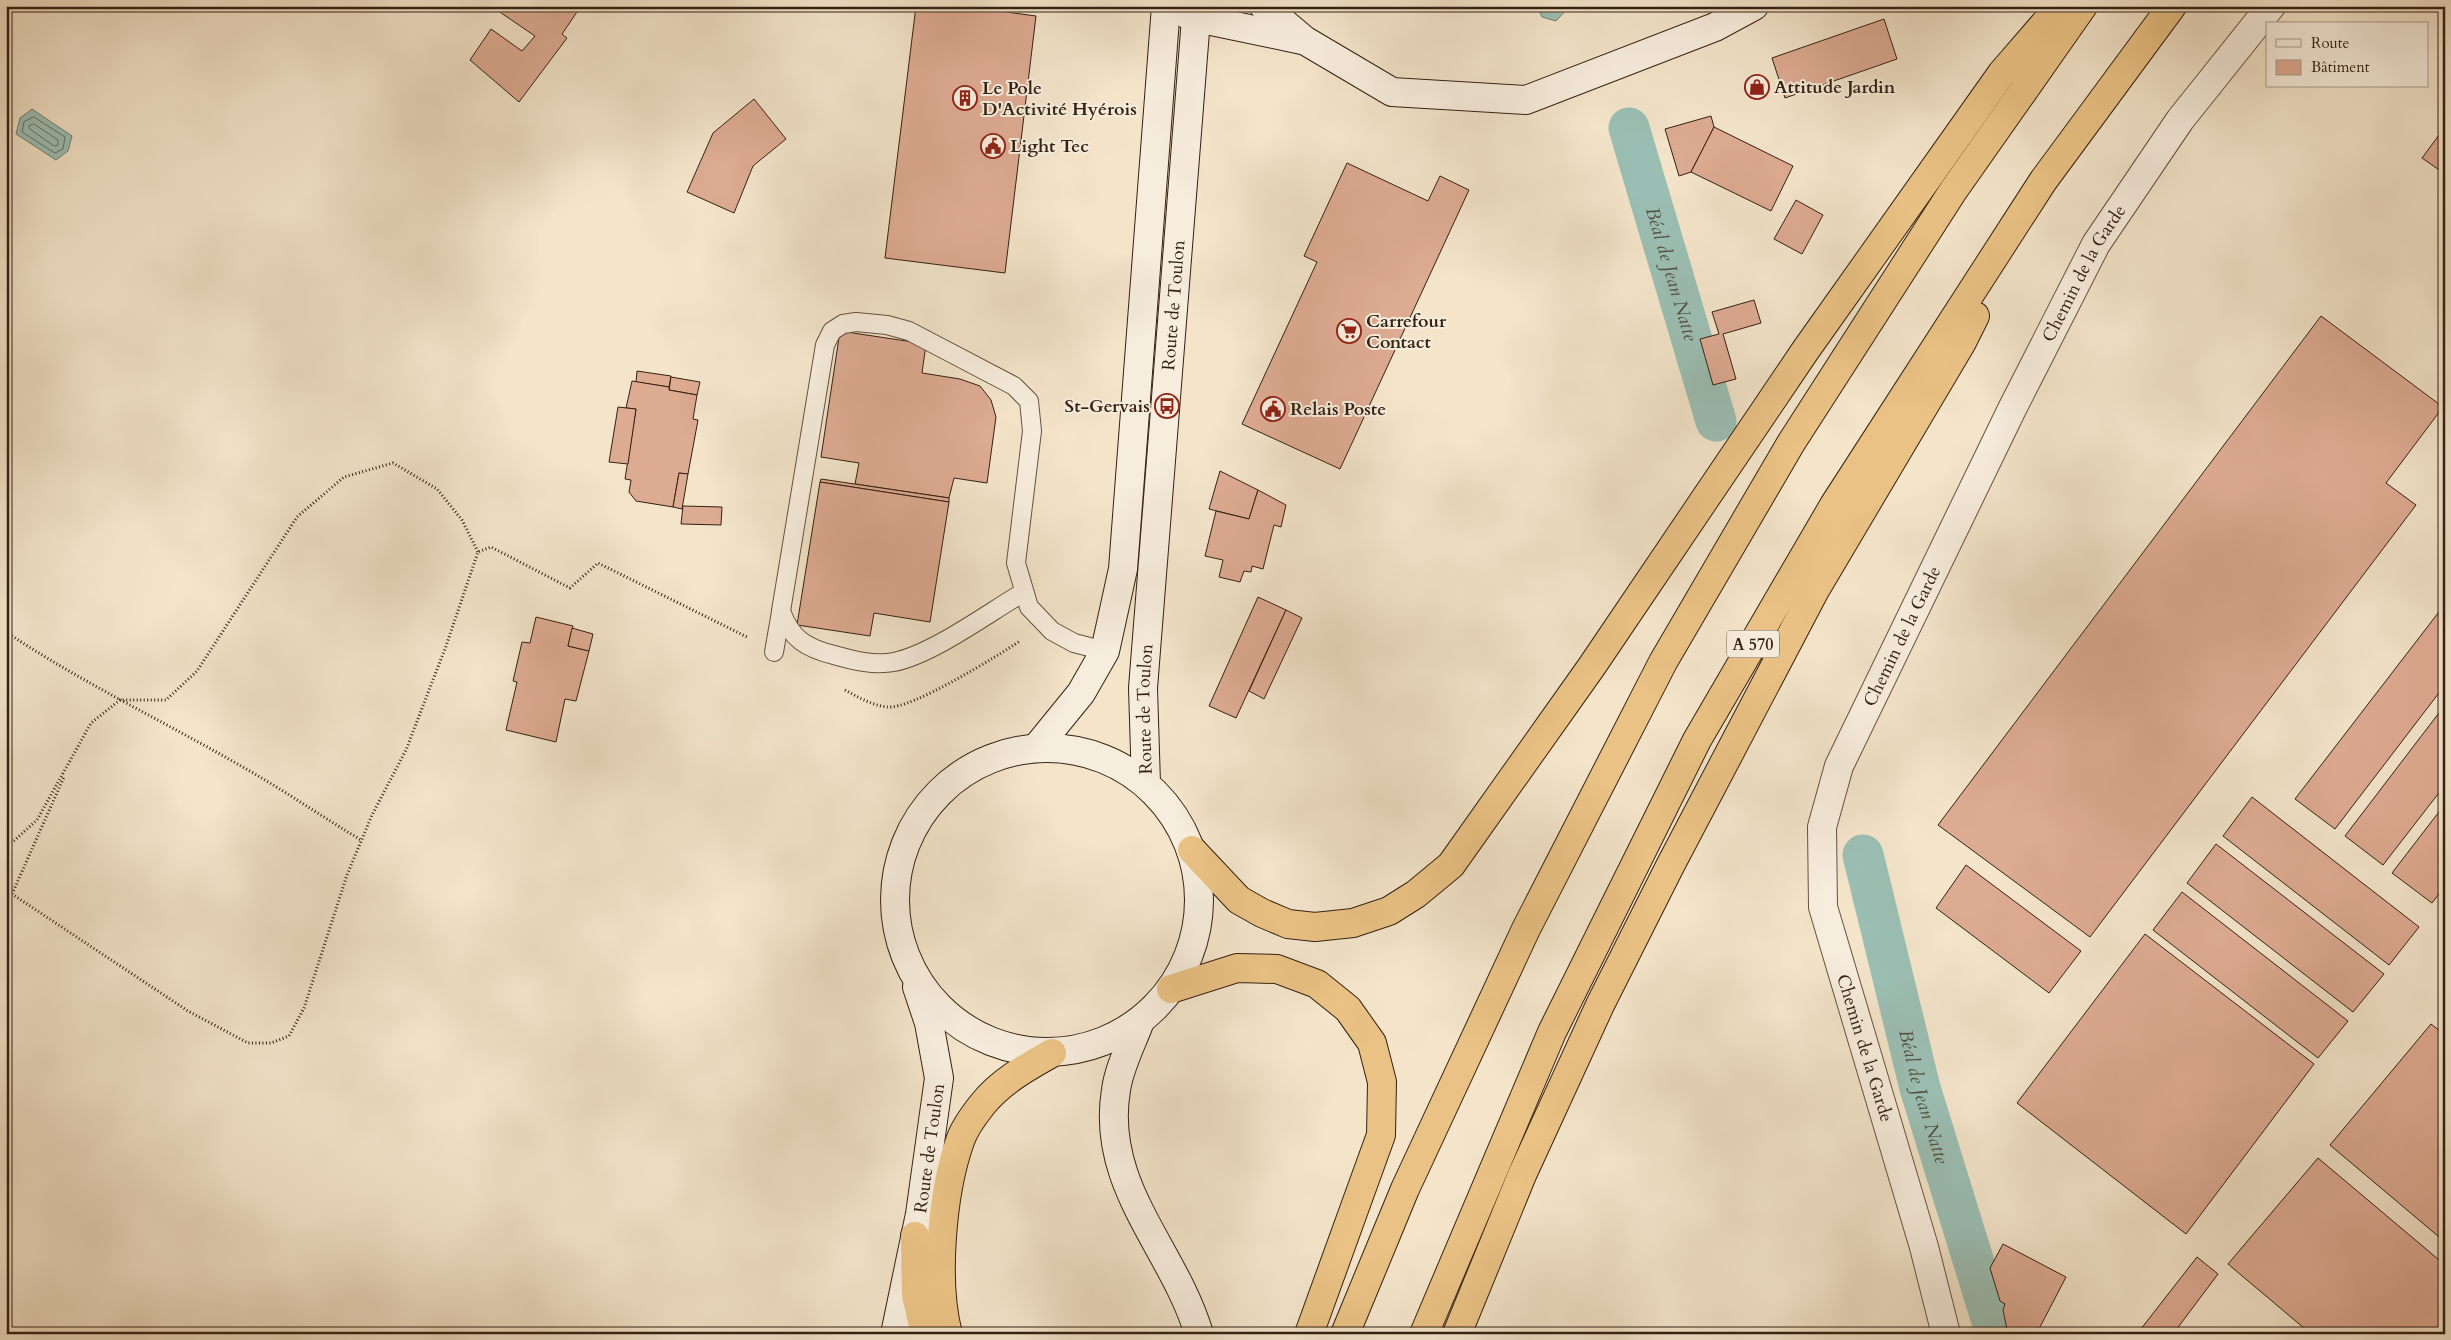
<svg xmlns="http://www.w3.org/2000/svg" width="2451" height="1340" font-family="Cardo,serif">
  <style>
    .water { fill: #9bbfb4; stroke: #728073 }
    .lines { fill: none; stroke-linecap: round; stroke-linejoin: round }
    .shore { stroke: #687063; stroke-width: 1 }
    .canal { stroke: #9bbfb4; stroke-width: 41 }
    .building { fill: #ddaa92; stroke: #342112 }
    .lane-casing { stroke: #645240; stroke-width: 20 }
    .street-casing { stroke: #645240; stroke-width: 30 }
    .secondary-casing { stroke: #342112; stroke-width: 30 }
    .highway-casing { stroke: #342112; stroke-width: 30 }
    .path { stroke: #342112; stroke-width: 3; stroke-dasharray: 1 2.5; stroke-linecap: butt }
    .lane { stroke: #f7eddd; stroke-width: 18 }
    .street { stroke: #f7eddd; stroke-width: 28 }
    .secondary { stroke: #f7eddd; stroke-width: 28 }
    .highway { stroke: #eac285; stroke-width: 28 }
    .labels { text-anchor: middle; stroke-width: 4; stroke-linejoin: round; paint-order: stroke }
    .shield { fill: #f7eddd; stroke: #6e5e4f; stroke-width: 1 }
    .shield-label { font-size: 16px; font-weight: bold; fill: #342112 }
    .poi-label { font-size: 18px; font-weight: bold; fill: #342112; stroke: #f7eddd; text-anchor: start }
    .street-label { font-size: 18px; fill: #342112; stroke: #f7eddd }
    .water-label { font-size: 19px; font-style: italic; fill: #535043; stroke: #f7eddd }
  </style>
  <rect width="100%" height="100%" fill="#f3e4ca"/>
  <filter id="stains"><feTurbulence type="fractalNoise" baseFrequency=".004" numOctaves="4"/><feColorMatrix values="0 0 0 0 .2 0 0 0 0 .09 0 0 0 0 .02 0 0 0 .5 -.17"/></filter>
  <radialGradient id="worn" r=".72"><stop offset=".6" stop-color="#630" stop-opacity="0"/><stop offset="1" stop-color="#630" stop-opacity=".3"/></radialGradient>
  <!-- water -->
  <g class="water">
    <polygon points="1537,6 1570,6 1556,21 1542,17"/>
    <polygon points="32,109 72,136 68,151 56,160 16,134 20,118"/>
  </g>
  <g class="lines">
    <!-- shore -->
    <g class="shore">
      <polygon points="34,117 65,137 63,149 55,153 22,132 24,122"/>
      <polygon points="34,124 58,140 58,145 54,146 30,129 29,126"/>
    </g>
    <!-- canal -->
    <g class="canal">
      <path id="s1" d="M1629 128 1716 421"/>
      <path id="s2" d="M1863 855 1920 1088 1996 1334"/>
    </g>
  </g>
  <!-- building -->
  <g class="building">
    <polygon points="161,6 172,6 168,12"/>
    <polygon points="581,6 562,34 567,38 519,102 470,60 491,29 522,51 535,36 491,6"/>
    <polygon points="916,6 961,6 1036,16 1005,273 885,258"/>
    <polygon points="1884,19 1897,59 1785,98 1772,58"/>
    <polygon points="754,99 786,139 753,166 734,213 687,192 713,133"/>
    <polygon points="1711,116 1714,127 1691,172 1679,176 1665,129"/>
    <polygon points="1714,127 1793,166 1771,211 1691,172"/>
    <polygon points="2445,127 2445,174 2422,158"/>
    <polygon points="1347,163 1428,201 1440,176 1469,190 1340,469 1242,424 1317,262 1304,256"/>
    <polygon points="1796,200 1823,215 1802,254 1774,239"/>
    <polygon points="1754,300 1761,323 1723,334 1736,379 1713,385 1700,339 1719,334 1712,312"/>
    <polygon points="2321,316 2443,407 2386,483 2416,505 2090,937 1938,825"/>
    <polygon points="840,331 926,344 922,373 960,379 980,386 991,400 996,417 987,483 954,478 949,498 855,484 859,463 821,457"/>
    <polygon points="637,371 671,376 669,387 636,382"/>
    <polygon points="671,377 700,382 697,395 669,390"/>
    <polygon points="632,381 669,387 669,390 697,395 693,419 698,420 688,474 679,473 673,507 636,501 629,492 631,480 625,479 636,409 626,408"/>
    <polygon points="618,407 636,409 628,464 609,462"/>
    <polygon points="1220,471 1258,490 1249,519 1209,509"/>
    <polygon points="679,473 688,474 682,509 673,507"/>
    <polygon points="821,479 949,498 949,502 820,482"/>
    <polygon points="820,482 949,502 930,622 874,613 870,636 797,625"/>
    <polygon points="1258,490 1286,505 1281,527 1274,525 1263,569 1252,566 1251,572 1244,571 1240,582 1219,577 1223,560 1205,556 1216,511 1249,519"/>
    <polygon points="683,506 722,507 721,525 681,524"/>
    <polygon points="1258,597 1286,610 1236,718 1209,706"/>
    <polygon points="2445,604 2445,685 2335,829 2295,799"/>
    <polygon points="1286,610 1302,618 1264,699 1249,691"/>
    <polygon points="536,617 573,626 568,646 589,651 576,701 565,699 556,742 506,730 517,682 513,681 522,642 530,643"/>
    <polygon points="572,628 593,634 589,651 568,646"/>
    <polygon points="2445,705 2445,785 2383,865 2345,836"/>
    <polygon points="2252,797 2419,927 2389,965 2223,836"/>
    <polygon points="2445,804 2445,886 2432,903 2392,873"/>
    <polygon points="2216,844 2384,974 2353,1012 2187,883"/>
    <polygon points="1966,865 2081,951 2049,993 1936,908"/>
    <polygon points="2182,892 2348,1021 2318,1058 2153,930"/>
    <polygon points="2145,934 2314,1064 2186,1234 2017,1103"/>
    <polygon points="2431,1024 2445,1035 2445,1242 2330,1145"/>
    <polygon points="2318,1158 2445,1265 2445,1334 2311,1334 2228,1264"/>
    <polygon points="2003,1244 2066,1277 2039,1329 2037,1328 2039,1334 2008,1334 2003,1310 2005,1304 2000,1301 1990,1268"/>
    <polygon points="2197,1257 2218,1274 2173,1334 2137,1334"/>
  </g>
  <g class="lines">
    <defs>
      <g id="lane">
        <path d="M1024 592C988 613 933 654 894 662 874 666 852 660 834 655 806 648 791 639 781 611L825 345 832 331 843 324 856 322 887 325 909 331 1014 386 1029 401 1032 431 1016 563 1029 607 1052 631 1074 643 1105 651"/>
        <polyline points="774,652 781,612"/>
      </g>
      <g id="street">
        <path id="s3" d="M1946 1334 1924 1247 1823 907 1822 827 1839 766 2012 409 2096 244 2180 120 2271 6"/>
      </g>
      <g id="secondary">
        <polyline points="1264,6 1304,40 1392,92 1526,100 1715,27 1754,6"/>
        <polyline points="1184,8 1188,15 1197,18 1302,40"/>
        <polyline points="1037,747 1081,693 1105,651 1123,569 1166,6"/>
        <circle cx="1047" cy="900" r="152"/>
        <path id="s4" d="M1146 784 1143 688 1197 6"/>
        <path d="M1140 1021C1132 1043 1119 1067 1116 1090 1100 1186 1174 1249 1199 1334"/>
        <path id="s5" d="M895 1334 920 1214 939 1078 929 1023 917 987"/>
      </g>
      <g id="highway">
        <polyline points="1192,850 1239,900 1262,913 1288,924 1315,927 1353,923 1389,911 1416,894 1451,865 1592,666 1805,351 2002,73 2060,6"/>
        <polyline points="1171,989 1237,968 1277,969 1317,984 1348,1009 1372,1043 1382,1082 1381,1135 1309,1334"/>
        <polyline points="915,1236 916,1295 925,1334"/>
        <path d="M948 1334C934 1281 942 1192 960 1141 964 1129 974 1115 982 1105 1000 1082 1027 1067 1052 1053"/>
        <polyline points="1345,1334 1405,1189 1526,929 1663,662 1791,443 1953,191 2083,6"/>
        <polyline points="1424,1334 1552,1032 1697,740 1834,505 2043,181 2172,6"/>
        <polyline points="1457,1334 1522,1175 1600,1005 1670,866 1815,590 1962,342 1975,316"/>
      </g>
    </defs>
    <!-- lane casing -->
    <use href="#lane" class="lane-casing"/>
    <!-- street casing -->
    <use href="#street" class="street-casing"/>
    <!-- secondary casing -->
    <use href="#secondary" class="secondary-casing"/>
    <!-- highway casing -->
    <use href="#highway" class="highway-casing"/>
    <!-- path -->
    <g class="path">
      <path d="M6 632C81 682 163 721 241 766 282 789 321 816 361 840"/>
      <path d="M845 690C858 697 871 705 887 707 911 710 997 656 1020 641"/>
      <polyline points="6,848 37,820 91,723 120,700 166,700 197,671 297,517 344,477 393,463 437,489 462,520 478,552"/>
      <polyline points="6,890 188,1011 248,1043 271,1043 289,1036 304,1008 347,875 372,815 406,750 446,646 478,552 491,547 570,588 598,563 747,637"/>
      <polyline points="12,894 64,777"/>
    </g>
    <!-- lane -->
    <use href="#lane" class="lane"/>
    <!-- street -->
    <use href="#street" class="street"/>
    <!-- secondary -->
    <use href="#secondary" class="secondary"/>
    <!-- highway -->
    <use href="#highway" class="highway"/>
  </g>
  <!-- icons -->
  <defs>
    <symbol id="shop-ring" viewBox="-11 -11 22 22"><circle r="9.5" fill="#f7eddd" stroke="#8f2418" stroke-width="1.5"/><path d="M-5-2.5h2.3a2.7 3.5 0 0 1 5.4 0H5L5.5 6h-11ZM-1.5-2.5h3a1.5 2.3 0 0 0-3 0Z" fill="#8f2418"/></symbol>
    <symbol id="building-ring" viewBox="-11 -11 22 22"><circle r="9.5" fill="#f7eddd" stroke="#8f2418" stroke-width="1.5"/><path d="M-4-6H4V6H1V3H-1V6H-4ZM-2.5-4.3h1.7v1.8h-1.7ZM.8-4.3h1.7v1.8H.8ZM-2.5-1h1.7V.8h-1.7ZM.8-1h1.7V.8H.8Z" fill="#8f2418"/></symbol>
    <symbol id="civic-ring" viewBox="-11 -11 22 22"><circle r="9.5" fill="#f7eddd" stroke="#8f2418" stroke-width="1.5"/><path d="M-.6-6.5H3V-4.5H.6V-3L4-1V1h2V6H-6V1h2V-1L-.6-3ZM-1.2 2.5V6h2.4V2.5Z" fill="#8f2418"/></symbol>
    <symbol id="supermarket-ring" viewBox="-11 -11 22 22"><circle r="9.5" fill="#f7eddd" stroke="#8f2418" stroke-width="1.5"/><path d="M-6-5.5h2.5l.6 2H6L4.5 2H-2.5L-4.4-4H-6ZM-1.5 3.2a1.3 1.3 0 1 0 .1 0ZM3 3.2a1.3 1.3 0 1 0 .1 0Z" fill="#8f2418"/></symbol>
    <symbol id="bus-ring" viewBox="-11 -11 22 22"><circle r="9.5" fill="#f7eddd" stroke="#8f2418" stroke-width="1.5"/><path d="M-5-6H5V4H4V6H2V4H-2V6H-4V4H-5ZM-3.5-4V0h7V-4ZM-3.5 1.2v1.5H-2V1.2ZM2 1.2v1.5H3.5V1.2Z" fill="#8f2418"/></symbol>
  </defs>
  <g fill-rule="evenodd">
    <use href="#shop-ring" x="1743" y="73" width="28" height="28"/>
    <use href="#building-ring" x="951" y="84" width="28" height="28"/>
    <use href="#civic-ring" x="979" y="132" width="28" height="28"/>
    <use href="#supermarket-ring" x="1335" y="317" width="28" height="28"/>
    <use href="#bus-ring" x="1153" y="392" width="28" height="28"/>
    <use href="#civic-ring" x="1259" y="395" width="28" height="28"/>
  </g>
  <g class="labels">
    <!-- shield labels -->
    <rect class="shield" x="1727" y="630.5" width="52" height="27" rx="4"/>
    <g class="shield-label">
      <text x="1753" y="650">A 570</text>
    </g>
    <!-- poi labels -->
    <g class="poi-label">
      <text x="1774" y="93">Attitude Jardin</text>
      <text x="982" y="94">Le Pole<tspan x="982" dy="21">D'Activité Hyérois</tspan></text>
      <text x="1010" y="152">Light Tec</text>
      <text x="1366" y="327">Carrefour<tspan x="1366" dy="21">Contact</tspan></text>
      <text x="1150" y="412" text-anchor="end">St-Gervais</text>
      <text x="1290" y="415">Relais Poste</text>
    </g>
    <!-- street labels -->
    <g class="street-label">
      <text dy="6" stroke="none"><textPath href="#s3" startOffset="1138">Chemin de la Garde</textPath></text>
      <text dy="6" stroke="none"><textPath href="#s4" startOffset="480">Route de Toulon</textPath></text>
      <text dy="6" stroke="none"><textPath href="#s3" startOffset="732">Chemin de la Garde</textPath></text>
      <text dy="6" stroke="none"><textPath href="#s4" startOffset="75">Route de Toulon</textPath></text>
      <text transform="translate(1865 1048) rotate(73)" y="6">Chemin de la Garde</text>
      <text dy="6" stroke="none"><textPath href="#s5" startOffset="189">Route de Toulon</textPath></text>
    </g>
    <!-- water labels -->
    <g class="water-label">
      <text dy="7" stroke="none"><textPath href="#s1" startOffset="152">Béal de Jean Natte</textPath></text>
      <text dy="7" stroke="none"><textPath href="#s2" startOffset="249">Béal de Jean Natte</textPath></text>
    </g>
  </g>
  <!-- margin -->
  <rect width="2451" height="1340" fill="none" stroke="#f3e4ca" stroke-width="25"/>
  <rect x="8" y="8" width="2436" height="1325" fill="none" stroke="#342112" stroke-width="2.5"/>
  <rect x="12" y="12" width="2426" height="1315" fill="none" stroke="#342112"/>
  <!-- legend -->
  <rect x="2266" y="22" width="162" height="65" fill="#f7eddd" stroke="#a99b8c"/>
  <rect x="2276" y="39" width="25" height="8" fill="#f7eddd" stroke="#a99b8c"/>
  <text x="2311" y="48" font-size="15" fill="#342112">Route</text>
  <rect x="2276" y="60" width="25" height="15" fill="#ddaa92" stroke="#a99b8c"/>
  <text x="2311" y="72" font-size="15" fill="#342112">Bâtiment</text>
  <rect width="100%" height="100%" filter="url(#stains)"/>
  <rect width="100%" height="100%" fill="url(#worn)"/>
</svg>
